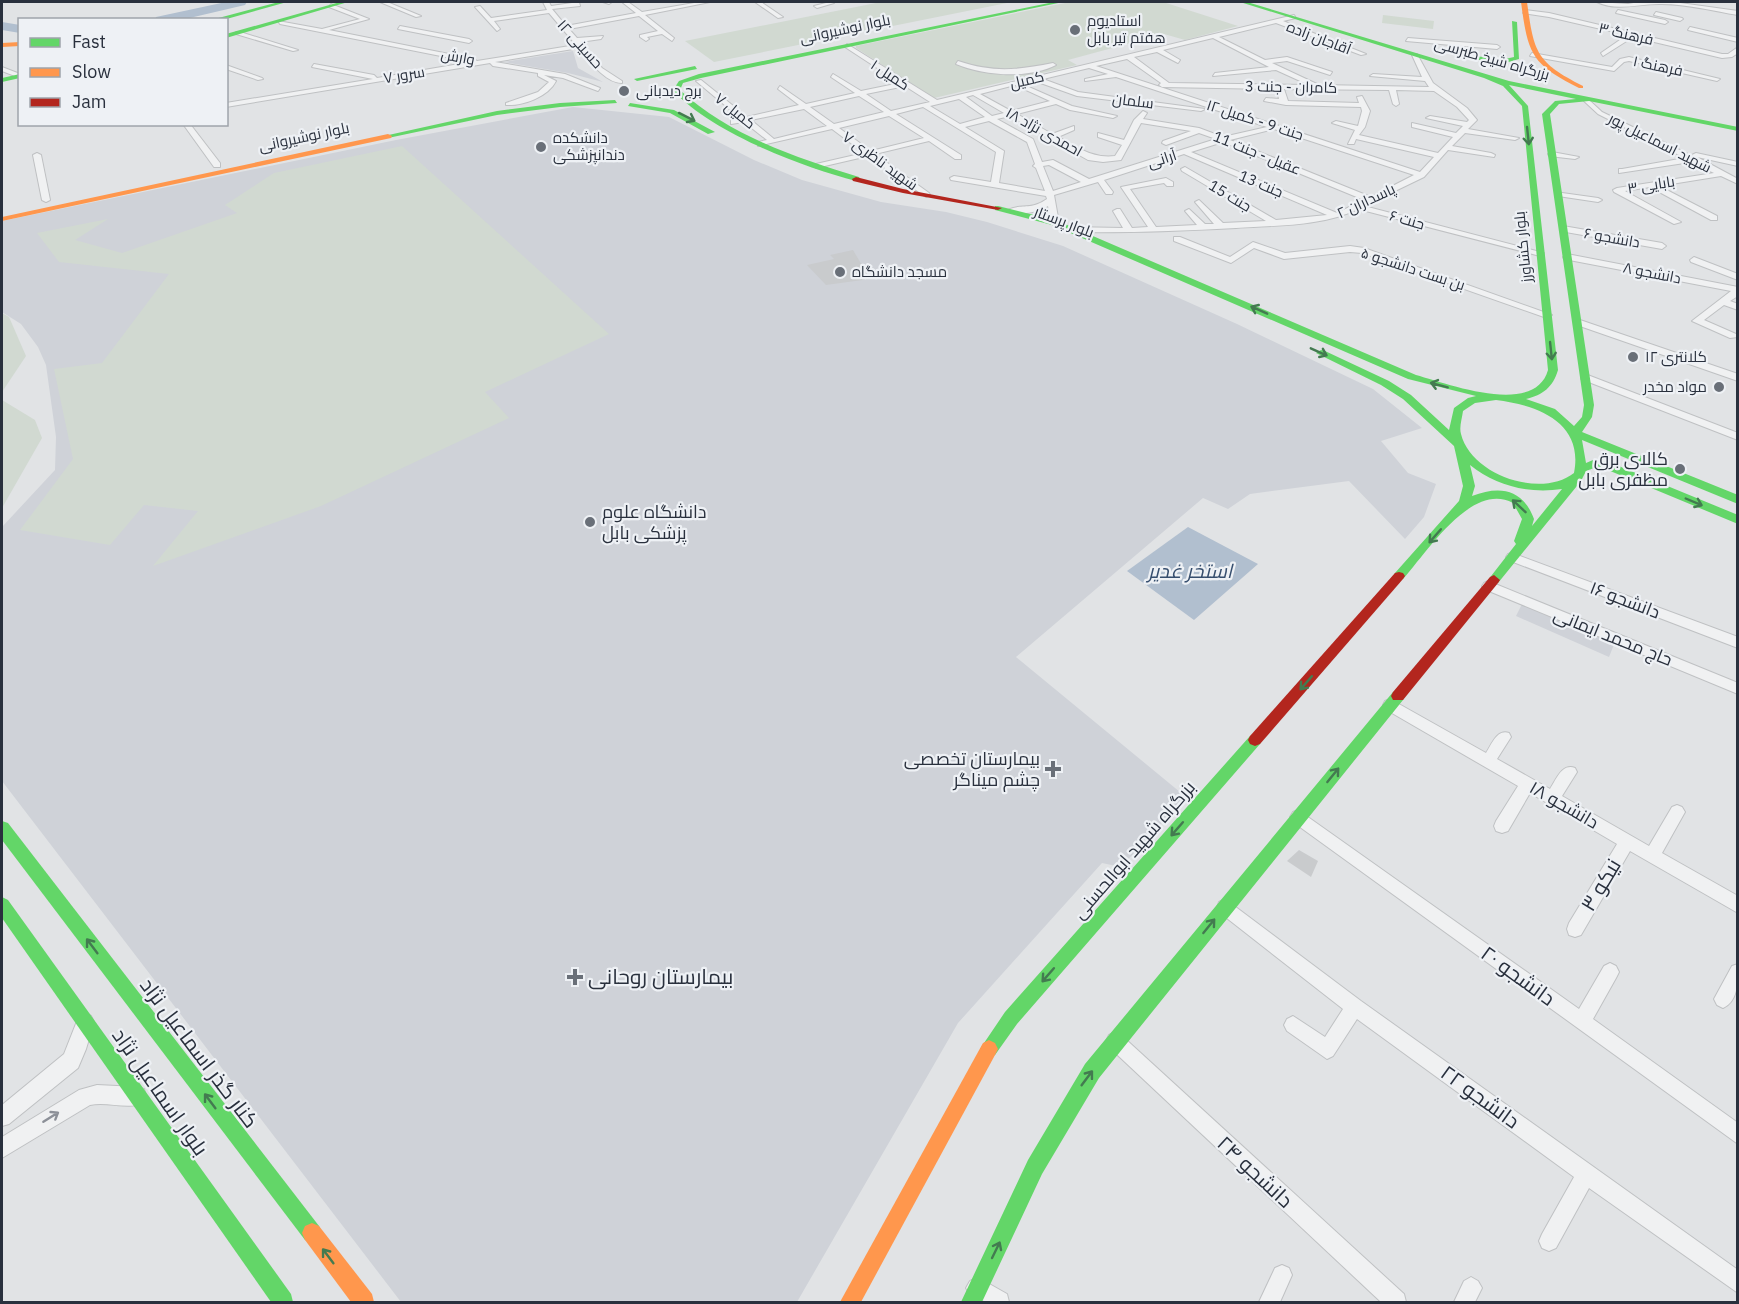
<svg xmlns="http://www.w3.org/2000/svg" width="1739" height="1304" font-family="'IBM Plex Sans',Cairo,sans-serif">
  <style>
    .built { fill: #cfd2d8 }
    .green { fill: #d1d9d1 }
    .water { fill: #b1bfcf }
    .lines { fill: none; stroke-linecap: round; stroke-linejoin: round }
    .river { fill: #b1bfcf; fill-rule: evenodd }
    .building { fill: #c9cbcd }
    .street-casing { stroke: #bfc1c3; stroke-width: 2 }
    .street { fill: #f0f1f2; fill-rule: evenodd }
    .fast { fill: #63d668; fill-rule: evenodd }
    .slow { fill: #ff974d; fill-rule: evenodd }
    .jam { fill: #b3261e; fill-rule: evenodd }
    .oneway { stroke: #437b50 }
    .oneway2 { stroke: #8c9098 }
    .poi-dot { fill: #696f78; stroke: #eef1f5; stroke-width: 2 }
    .labels { text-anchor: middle; stroke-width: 4.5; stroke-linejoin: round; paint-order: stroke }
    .far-poi-label { font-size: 15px; fill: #29303d; stroke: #eef1f5; text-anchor: start }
    .far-street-label { font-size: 15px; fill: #29303d; stroke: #eef1f5 }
    .poi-label { font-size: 18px; fill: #29303d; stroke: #eef1f5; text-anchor: end }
    .street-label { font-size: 18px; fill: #29303d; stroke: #eef1f5 }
    .water-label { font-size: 20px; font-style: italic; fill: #364e6e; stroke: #eef1f5 }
    .near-street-label { font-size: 21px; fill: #29303d; stroke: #eef1f5 }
    .near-poi-label { font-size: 21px; fill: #29303d; stroke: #eef1f5; text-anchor: start }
  </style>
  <rect width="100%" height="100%" fill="#e1e3e5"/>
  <!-- built -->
  <g class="built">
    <polygon points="573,51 578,68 603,82 568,73 504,62"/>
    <polygon points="573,107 669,117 754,160 802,180 881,202 946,212 987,222 1063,246 1237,324 1373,389 1422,428 1381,441 1408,473 1436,484 1424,517 1405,539 1349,481 1250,494 1228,509 1203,498 1016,657 1186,797 1121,867 1102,863 958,1023 797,1302 401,1302 2,781 2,527 55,470 56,437 46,365 38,347 21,324 2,312 2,221 396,140"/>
    <polygon points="1523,602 1615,642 1609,657 1516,616"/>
  </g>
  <!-- green -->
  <g class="green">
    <polygon points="881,2 1012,2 714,62 685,41"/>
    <polygon points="1070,2 1163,2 1238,26 1185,40 1164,34 1068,60 1077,65 934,98 856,48 856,46"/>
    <polygon points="1383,15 1434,21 1433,29 1382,23"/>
    <polygon points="402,146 609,334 485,392 509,418 321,506 153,566 198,511 144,505 110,545 20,530 73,459 54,369 102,363 169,274 59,262 37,233 108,219 75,240 122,253 237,213 225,205 274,173"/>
    <polygon points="2,313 9,317 26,356 2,392"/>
    <polygon points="2,400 35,420 42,438 2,508"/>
  </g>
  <!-- water -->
  <polygon class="water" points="1188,527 1258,564 1194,620 1127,571"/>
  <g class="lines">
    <!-- river -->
    <g class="river">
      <polygon points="226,2 247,2 245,5 181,20 155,20 156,17"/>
      <polygon points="2,22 20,25 20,33 2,30"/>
    </g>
  </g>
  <!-- building -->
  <g class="building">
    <polygon points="853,250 870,279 826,285 807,265 834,259 830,255"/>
    <polygon points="1299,850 1318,861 1311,877 1287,861"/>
  </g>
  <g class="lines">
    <defs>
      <g id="street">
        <polygon points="380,2 387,2 421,16 416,17"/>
        <path d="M543 2H549L551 6 579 2 580 6 552 9 566 26 636 13 622 2H628L642 12 700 2H710L645 15 674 38 672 41 662 34 647 37 649 39 646 41 640 37V35L658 31 639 16 569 29 577 38 603 36 601 39 580 42 602 68 622 81V83C605 83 590 61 579 48L495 62 565 74 600 88 598 91 563 78 544 75 556 81C548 97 523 106 506 105V103L538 92 549 82 538 76V73L493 66 490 63 226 107V103L373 79 312 67 314 64 374 75 377 78 471 62 280 24 278 21 322 29 360 19 329 7 331 4 369 19 329 30 474 59 477 61 576 45 549 13 494 21 500 29 497 31 475 7 480 6 491 18 547 10Z"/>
        <polygon points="603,2 612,2 609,4"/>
        <polygon points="755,2 761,2 783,17 778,18"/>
        <polygon points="830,2 834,3 817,8 814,6"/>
        <path d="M1597 2 1628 4 1639 2H1673L1738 11V15C1713 11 1687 4 1662 4 1640 3 1618 12 1597 2Z"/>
        <polygon points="1525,10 1549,13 1722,54 1728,54 1738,47 1738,53 1732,57 1722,58 1633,37 1603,56 1601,53 1627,35 1549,17 1523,13"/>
        <polygon points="1618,10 1665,20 1668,22 1665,24 1616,13"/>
        <polygon points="1656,12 1682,18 1683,19 1680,21 1654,15"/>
        <path d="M1294 15 1296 18 1283 21 1366 54 1361 55 1276 23 1219 37 1265 60 1287 57 1332 72 1330 75 1287 61 1272 63 1319 85 1429 87 1425 81 1370 76 1373 74 1422 77 1412 55 1417 54 1433 83 1467 108 1477 120 1468 129 1519 138 1515 140 1465 133 1452 146 1491 153 1495 155 1494 157 1448 150 1424 177 1364 206 1544 253V257L1358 209C1321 227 1276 225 1236 228 1181 231 1126 233 1071 232L1067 229 1068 227 1123 228 1113 211 1117 209H1120L1132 228 1148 227 1121 187 1166 178 1173 182V186H1167L1164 183 1130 189 1156 227 1197 225 1185 211 1189 209 1205 224H1214L1195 202 1199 200 1223 223 1266 221 1182 171 1181 169 1185 167 1276 220 1327 215 1184 154 1104 180 1113 192 1112 194H1106L1098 182 1054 195 1059 223 1055 226 1051 223 1048 206C1038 213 1018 216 1008 210 1021 203 1030 211 1047 199L1046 196 951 180 950 178 954 176 991 182 996 152 923 107 896 114 961 155V159H955L929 141 875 154 929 193 930 195 926 197 868 156 816 168V164L864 153 832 129 758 146V142L767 140 744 122 731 124V120L740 118 696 81 701 80 747 117 799 105 778 89 780 86 806 104 855 93 831 77 833 74 861 91 900 83 845 47 847 44 937 100ZM1213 38 1269 67 1215 73 1213 76 1276 70 1309 85 1169 83 1134 57 1157 52 1178 63 1180 60 1163 50ZM1127 59 1161 83 1159 85 1162 87 1277 89 1279 99 1266 98 1264 101 1286 105 1361 107 1362 111 1358 126 1336 121 1332 123 1355 130 1348 144H1354L1356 139 1434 157 1420 172 1096 66ZM1089 68 1108 74 1085 79V81L1116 77 1267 127 1223 137 1199 128 1143 119 1147 113 1143 111 1134 120 1124 140 1098 133V137L1122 145 1115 156C1093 159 1077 147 1058 137L1074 130V126L1052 134 1017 114 1056 104 1070 110 1113 118 1117 116 1072 106 1022 84 1035 81 1077 96 1201 111 1205 109 1078 92 1043 79ZM1015 85 1050 101 1011 111 980 94ZM905 86 930 102 891 111 866 94ZM1284 89 1389 90 1393 104 1396 106 1399 104 1396 90 1434 91 1457 107 1469 120 1467 122 1430 116 1426 118 1463 126 1456 133 1412 123V127L1453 137 1438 153 1359 135 1365 127 1370 111 1362 96 1357 97 1359 103 1288 101ZM973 95 1004 113 992 116 966 97ZM859 96 884 112 834 124 810 107ZM959 99 985 117 960 124 930 106ZM804 109 827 126 774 139 751 120ZM889 116 924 138 871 151 839 128ZM1010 116 1088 160 1103 162 1121 160 1141 123 1191 131 1163 141 1162 143 1166 145 1199 133 1216 139 1089 179 1053 160 1042 162 1033 139 997 119ZM989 121 1027 142 1035 164 1033 166 1036 168 1045 191 999 183 1004 151 965 127ZM1274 129 1414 175 1371 197 1230 140ZM1223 142 1364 200 1337 213 1191 152ZM1049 165 1081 182 1053 191 1043 166Z"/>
        <polygon points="400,26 469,39 472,41 469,43 398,29"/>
        <polygon points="1690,27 1738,38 1738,42 1688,30"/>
        <polygon points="236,32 240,32 298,50 293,51 236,34"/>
        <polygon points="1408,38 1497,45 1500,47 1497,49 1406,41"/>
        <polygon points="1532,53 1612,67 1620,59 1629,57 1720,79 1717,81 1629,61 1624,62 1614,71 1530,56"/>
        <path d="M958 61C994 73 1017 70 1053 63L1056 65C1029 79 984 76 956 64Z"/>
        <polygon points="226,65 262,78 263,79 258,80 226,69"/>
        <polygon points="2,67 20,74 20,78 2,71"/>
        <polygon points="1584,99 1588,99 1602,112 1694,157 1692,155 1696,153 1738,162 1738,166 1697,157 1738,179 1738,184 1721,176 1659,186 1717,216 1717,220 1711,220 1650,187 1625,191 1681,222 1674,224 1614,192 1613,190 1617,188 1714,173 1691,162 1619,173 1619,169 1622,169 1685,158 1598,114 1584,101"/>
        <polygon points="183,124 190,124 220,163 220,167 214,167"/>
        <polygon points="1552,152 1579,157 1575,159 1549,156 1548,154"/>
        <polygon points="37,153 41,155 50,200 46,202 42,200 33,155"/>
        <polygon points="1555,192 1598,198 1602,200 1598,202 1558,196 1555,196"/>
        <polygon points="1563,226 1662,243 1666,246 1662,249 1560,231 1560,227"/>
        <polygon points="1174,237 1180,237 1230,257 1253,242 1285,253 1350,246 1364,248 1552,315 1544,317 1362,253 1350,252 1284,259 1254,248 1231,263 1174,241"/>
        <polygon points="1567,254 1738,287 1738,296 1730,301 1738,304 1738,310 1724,305 1704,320 1736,334 1738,337 1730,338 1692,321 1731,291 1564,259 1563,257"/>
        <polygon points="1694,257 1738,274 1738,280 1691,262 1690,260"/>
        <polygon points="1574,320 1580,320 1738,374 1738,381 1574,324"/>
        <polygon points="1585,374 1738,433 1738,440 1581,379 1581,375"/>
        <polygon points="1512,553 1738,637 1738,648 1508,560 1506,557 1508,554"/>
        <polygon points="1488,581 1738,683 1738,694 1484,589 1482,586 1484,583"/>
        <path d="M1390 699 1486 753C1492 744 1497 729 1509 733L1511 737 1497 759 1550 789C1556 780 1562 763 1575 768L1577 772 1562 796 1649 846 1672 807 1677 805 1682 807 1685 812 1662 853 1738 896V913L1630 851 1581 935 1575 937 1569 935 1567 929 1569 923 1617 844 1530 793 1508 831 1502 833 1496 831 1494 826 1496 821 1518 786 1385 709 1383 705 1385 701Z"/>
        <polygon points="1298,810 1579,1009 1604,966 1610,963 1616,966 1619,972 1616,978 1593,1019 1738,1123 1738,1144 1293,822 1290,817 1293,812"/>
        <polygon points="1225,899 1361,1001 1738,1270 1738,1293 1589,1188 1556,1248 1549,1251 1542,1248 1539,1241 1542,1234 1574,1177 1357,1019 1333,1056 1327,1059 1287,1031 1284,1025 1287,1019 1293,1016 1325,1037 1343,1009 1219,912 1217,907 1219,902"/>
        <path d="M1738 964C1738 979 1739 1001 1723 1008L1717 1005 1714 999 1732 966Z"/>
        <polygon points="85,1013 91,1016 94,1022 86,1049 78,1068 9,1124 2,1126 2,1105 64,1054 79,1016"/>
        <polygon points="1115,1032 1121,1035 1404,1294 1406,1302 1381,1302 1109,1047 1106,1041 1109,1035"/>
        <path d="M97 1085 137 1087 144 1089 146 1096 144 1103C127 1110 107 1101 90 1105L2 1158V1137L79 1090Z"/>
        <polygon points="1282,1265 1289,1268 1292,1275 1280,1302 1259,1302 1275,1268"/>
        <path d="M977 1277 1007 1294 1009 1302C993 1302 974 1304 966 1288L970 1281Z"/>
        <polygon points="1471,1277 1478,1281 1482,1288 1475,1302 1454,1302 1464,1281"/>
      </g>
    </defs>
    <!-- street casing -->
    <use href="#street" class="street-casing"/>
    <!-- street -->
    <use href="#street" class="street"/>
    <!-- fast -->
    <g class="fast">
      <polygon points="279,2 287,2 223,20 211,20"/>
      <polygon points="340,2 348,2 226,38 226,34"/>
      <path d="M1054 2H1063L701 78 683 83 680 90C728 135 797 158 859 177L860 179 856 181C802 167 710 132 673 90L679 81 699 74Z"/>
      <path d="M1240 2H1247L1509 81 1738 127V131L1589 101 1559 104 1550 114 1594 405 1592 417 1582 432 1738 495V504L1582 440 1586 463 1593 460 1609 462 1738 515V524L1603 468H1594L1586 471 1581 481 1498 583H1490L1488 580 1516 544 1514 541 1522 519 1513 503C1472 481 1428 551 1403 579H1395L1393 576 1395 573 1459 501 1463 486 1454 446 1403 399 1381 385 1316 353 1321 350 1325 351 1389 381 1411 395 1449 430 1454 408 1468 398 1476 396 1408 379 1052 225 995 210V206H998L1058 221 1416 375C1448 384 1535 417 1548 370L1522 106 1503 86 1484 78ZM1509 85 1576 99 1555 101 1542 114 1584 405 1582 417 1574 426 1555 409 1526 399C1543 395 1553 387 1558 370L1528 106ZM1496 400C1537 405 1584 422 1574 473 1541 499 1471 475 1461 434 1459 427 1462 419 1463 411L1475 403ZM1470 465C1496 486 1529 494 1562 489L1532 526 1534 519C1523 489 1500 485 1472 496L1475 486Z"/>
      <polygon points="1512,21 1517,22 1519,59 1505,63 1471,59 1473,56 1505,59 1514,57"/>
      <polygon points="695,66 697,69 637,81 634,79"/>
      <polygon points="20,74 20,78 2,82 2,78"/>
      <polygon points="615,100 617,103 560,107 497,115 388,138 384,136 497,111 560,103"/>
      <polygon points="630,103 674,110 715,132 708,134 670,113 628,106"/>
      <polygon points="1398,690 1403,692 1405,696 1403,700 1099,1078 1042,1174 982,1302 961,1302 1028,1160 1085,1064 1393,692"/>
      <polygon points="1255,734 1260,736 1262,740 1260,744 1017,1024 995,1055 989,1058 983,1055 980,1049 1005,1012 1250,736"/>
      <polygon points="2,821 8,823 319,1226 322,1233 319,1240 312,1243 305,1240 2,840"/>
      <polygon points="2,897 8,900 291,1294 293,1302 271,1302 2,918"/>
    </g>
    <!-- slow -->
    <g class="slow">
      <path d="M1521 2H1527C1534 53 1536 62 1583 86V88H1579C1531 64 1528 54 1521 2Z"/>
      <polygon points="20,42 20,46 2,47 2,43"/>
      <polygon points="388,134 392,136 391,138 2,221 2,217"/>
      <polygon points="989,1040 995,1043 998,1049 995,1055 861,1302 840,1302 983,1043"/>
      <polygon points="312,1223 319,1226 372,1294 374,1302 351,1302 305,1240 302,1233 305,1226"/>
    </g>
    <!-- jam -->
    <g class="jam">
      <polygon points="856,177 903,189 1002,208 998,210 903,193 853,181 852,179"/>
      <polygon points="1399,572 1403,573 1405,576 1403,579 1260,744 1255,746 1250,744 1248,740 1250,736 1395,573"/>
      <polygon points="1494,575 1500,580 1498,583 1403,700 1393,700 1391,696 1393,692 1490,577"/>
    </g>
  </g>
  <!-- one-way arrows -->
  <defs><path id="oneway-shaft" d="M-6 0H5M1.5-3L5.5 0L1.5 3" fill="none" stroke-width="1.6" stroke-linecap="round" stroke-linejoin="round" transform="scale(1.5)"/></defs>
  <g class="oneway">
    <use href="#oneway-shaft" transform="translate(687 117) rotate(27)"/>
    <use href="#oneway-shaft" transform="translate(1528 136) rotate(84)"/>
    <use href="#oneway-shaft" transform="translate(1259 310) rotate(-156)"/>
    <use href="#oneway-shaft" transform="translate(1551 351) rotate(84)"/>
    <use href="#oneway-shaft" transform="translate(1319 352) rotate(24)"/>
    <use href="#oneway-shaft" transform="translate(1439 385) rotate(-165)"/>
    <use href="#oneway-shaft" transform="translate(1694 502) rotate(23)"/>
    <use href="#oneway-shaft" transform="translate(1519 506) rotate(-137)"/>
    <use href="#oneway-shaft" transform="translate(1435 536) rotate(131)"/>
    <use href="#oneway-shaft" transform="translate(1306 683) rotate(131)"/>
    <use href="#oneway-shaft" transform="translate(1333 775) rotate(-51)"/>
    <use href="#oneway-shaft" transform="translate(1177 829) rotate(131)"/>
    <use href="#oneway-shaft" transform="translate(1209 926) rotate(-51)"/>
    <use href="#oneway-shaft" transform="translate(92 946) rotate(-127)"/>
    <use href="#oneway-shaft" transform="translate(1048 975) rotate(131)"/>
    <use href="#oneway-shaft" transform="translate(1087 1078) rotate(-53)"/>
    <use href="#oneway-shaft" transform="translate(210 1101) rotate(-127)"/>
    <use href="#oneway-shaft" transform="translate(996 1250) rotate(-64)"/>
    <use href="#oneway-shaft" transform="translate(328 1256) rotate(-127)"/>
  </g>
  <use class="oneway2" href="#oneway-shaft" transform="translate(51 1117) rotate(-32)"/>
  <!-- markers -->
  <g class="poi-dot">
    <circle cx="1075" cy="30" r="6"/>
    <circle cx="624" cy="91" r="6"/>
    <circle cx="541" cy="147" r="6"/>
    <circle cx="840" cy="272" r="6"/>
    <circle cx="1633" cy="357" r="6"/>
    <circle cx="1719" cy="387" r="6"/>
    <circle cx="1680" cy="469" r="6"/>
    <circle cx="590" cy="522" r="6"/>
    <path d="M1050 760h6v6h6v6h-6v6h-6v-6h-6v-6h6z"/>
    <path d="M572 968h6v6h6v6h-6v6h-6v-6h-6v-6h6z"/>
  </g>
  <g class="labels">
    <!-- far-poi labels -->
    <g class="far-poi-label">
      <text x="1087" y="26">استادیوم<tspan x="1087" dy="17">هفتم تیر بابل</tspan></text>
      <text x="636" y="96">برج دیدبانی</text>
      <text x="553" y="143">دانشکده<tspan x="553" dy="17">دندانپزشکی</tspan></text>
      <text x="852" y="277">مسجد دانشگاه</text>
      <text x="1645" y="362">کلانتری ۱۲</text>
      <text x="1707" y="392" text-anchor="end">مواد مخدر</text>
    </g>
    <!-- far-street labels -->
    <g class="far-street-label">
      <text transform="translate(845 29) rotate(-12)" y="5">بلوار نوشیروانی</text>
      <text transform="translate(1626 34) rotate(13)" y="5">فرهنگ ۳</text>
      <text transform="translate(1319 38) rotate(21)" y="5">آقاجان زاده</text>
      <text transform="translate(580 44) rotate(48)" y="5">حسینی ۱۲</text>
      <text transform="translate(458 57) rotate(11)" y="5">وارش</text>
      <text transform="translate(1492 59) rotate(16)" y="5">بزرگراه شیخ طبرسی</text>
      <text transform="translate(1658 66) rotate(12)" y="5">فرهنگ ۱</text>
      <text transform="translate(404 75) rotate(-9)" y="5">سرور ۷</text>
      <text transform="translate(890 75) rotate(33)" y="5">کمیل ۱</text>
      <text transform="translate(1027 80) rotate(-13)" y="5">کمیل</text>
      <text transform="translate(1291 87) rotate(1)" y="5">کامران - جنت 3</text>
      <text transform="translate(1133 101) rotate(7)" y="5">سلمان</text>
      <text transform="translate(735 111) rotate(39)" y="5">کمیل ۷</text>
      <text transform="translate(1255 120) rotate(18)" y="5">جنت 9 - کمیل ۱۲</text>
      <text transform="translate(1044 132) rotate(29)" y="5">احمدی نژاد ۱۸</text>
      <text transform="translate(304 137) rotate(-12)" y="5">بلوار نوشیروانی</text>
      <text transform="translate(1660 143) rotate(27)" y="5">شهید اسماعیل پور</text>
      <text transform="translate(1257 153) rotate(22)" y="5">عقیل - جنت 11</text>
      <text transform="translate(1162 159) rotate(-18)" y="5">آرانی</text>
      <text transform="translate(880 161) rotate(36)" y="5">شهید ناظری ۷</text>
      <text transform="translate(1261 184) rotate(23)" y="5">جنت 13</text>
      <text transform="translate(1651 185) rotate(-9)" y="5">بابایی ۳</text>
      <text transform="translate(1230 196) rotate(31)" y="5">جنت 15</text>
      <text transform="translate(1366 201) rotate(-25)" y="5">پاسداران ۲</text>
      <text transform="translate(1407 220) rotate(16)" y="5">جنت ۶</text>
      <text transform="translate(1064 222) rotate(21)" y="5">بلوار پرستار</text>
      <text transform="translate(1612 238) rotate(10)" y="5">دانشجو ۶</text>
      <text transform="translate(1523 247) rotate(-96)" y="5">بلوار کشاورز</text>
      <text transform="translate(1413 269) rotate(18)" y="5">بن بست دانشجو ۵</text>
      <text transform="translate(1652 273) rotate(11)" y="5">دانشجو ۸</text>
    </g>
    <!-- poi labels -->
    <g class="poi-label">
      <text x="1668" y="465">کالای برق<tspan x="1668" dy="21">مظفری بابل</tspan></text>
      <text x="602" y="518" text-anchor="start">دانشگاه علوم<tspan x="602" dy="21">پزشکی بابل</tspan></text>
      <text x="1040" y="765">بیمارستان تخصصی<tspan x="1040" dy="21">چشم میناگر</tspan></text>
    </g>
    <!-- street labels -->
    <g class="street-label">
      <text transform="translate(1625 600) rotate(21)" y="6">دانشجو ۱۶</text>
      <text transform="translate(1613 637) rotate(22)" y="6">حاج محمد ایمانی</text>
      <text transform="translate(1564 805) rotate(30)" y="6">دانشجو ۱۸</text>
      <text transform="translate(1134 850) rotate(-49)" y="6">بزرگراه شهید ابوالحسنی</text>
    </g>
    <!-- water labels -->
    <g class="water-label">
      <text x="1190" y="578">استخر غدیر</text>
    </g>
    <!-- near-street labels -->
    <g class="near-street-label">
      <text transform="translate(1601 885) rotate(-59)" y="7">نیکو ۳</text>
      <text transform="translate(1518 976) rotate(36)" y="7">دانشجو ۲۰</text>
      <text transform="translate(199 1053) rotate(53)" y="7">کنار گذر اسماعیل نژاد</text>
      <text transform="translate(160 1092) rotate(55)" y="7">بلوار اسماعیل نژاد</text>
      <text transform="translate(1480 1097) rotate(36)" y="7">دانشجو ۲۲</text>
      <text transform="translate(1255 1172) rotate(43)" y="7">دانشجو ۲۴</text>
    </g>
    <!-- near-poi labels -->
    <g class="near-poi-label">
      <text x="588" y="984">بیمارستان روحانی</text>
    </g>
  </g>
  <!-- border -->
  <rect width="1739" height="1304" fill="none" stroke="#29303d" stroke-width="6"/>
  <!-- legend -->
  <rect x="18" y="18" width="210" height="108" fill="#eef1f5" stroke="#9fa4ab" stroke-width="1.5"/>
  <rect x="30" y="38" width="30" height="9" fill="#63d668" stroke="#9fa4ab" stroke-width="1.5"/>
  <text x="72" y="48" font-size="18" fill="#29303d">Fast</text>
  <rect x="30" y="68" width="30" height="9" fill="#ff974d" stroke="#9fa4ab" stroke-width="1.5"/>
  <text x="72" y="78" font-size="18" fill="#29303d">Slow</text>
  <rect x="30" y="98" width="30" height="9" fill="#b3261e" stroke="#9fa4ab" stroke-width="1.5"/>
  <text x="72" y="108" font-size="18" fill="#29303d">Jam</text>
</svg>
